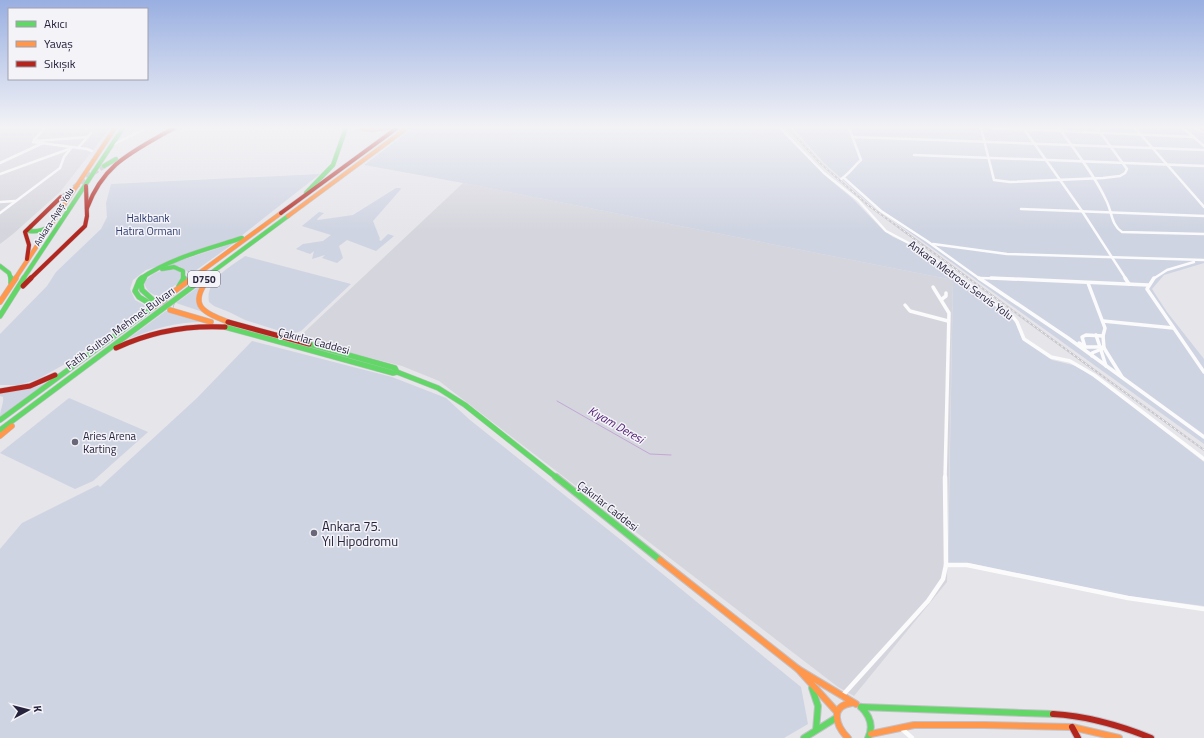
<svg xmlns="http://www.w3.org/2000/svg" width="1204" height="738" font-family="'Titillium Web',sans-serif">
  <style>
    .built { fill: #d5d5dd }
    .green { fill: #cfd4e2 }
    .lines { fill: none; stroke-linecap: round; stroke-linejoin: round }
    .stream { stroke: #c2a7d6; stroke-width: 1 }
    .highway-tunnel-far1 { stroke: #bfbec7; stroke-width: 5.5; stroke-dasharray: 5.5 2.5; stroke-linecap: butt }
    .highway-tunnel { stroke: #bfbec7; stroke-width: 7; stroke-dasharray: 7 3.5; stroke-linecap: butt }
    .fast-far2-casing { stroke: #c2c1c9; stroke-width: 5 }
    .fast-far1-casing { stroke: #c2c1c9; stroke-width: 6 }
    .fast-casing { stroke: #c2c1c9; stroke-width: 8 }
    .slow-far2-casing { stroke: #c2c1c9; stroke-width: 5 }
    .slow-far1-casing { stroke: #c2c1c9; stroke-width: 6 }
    .slow-casing { stroke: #c2c1c9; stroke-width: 8 }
    .jam-far2-casing { stroke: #c2c1c9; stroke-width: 5 }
    .jam-far1-casing { stroke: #c2c1c9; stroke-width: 6 }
    .jam-casing { stroke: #c2c1c9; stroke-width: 8 }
    .street-far2 { stroke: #fbfbfc; stroke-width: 2.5 }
    .street-far1 { stroke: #fbfbfc; stroke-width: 3.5 }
    .street { stroke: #fbfbfc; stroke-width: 4.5 }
    .fast-far2 { stroke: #63d668; stroke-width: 4 }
    .fast-far1 { stroke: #63d668; stroke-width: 5 }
    .fast { stroke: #63d668; stroke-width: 6 }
    .slow-far2 { stroke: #ff974d; stroke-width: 4 }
    .slow-far1 { stroke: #ff974d; stroke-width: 5 }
    .slow { stroke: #ff974d; stroke-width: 6 }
    .jam-far2 { stroke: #b3261e; stroke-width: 4 }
    .jam-far1 { stroke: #b3261e; stroke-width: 5 }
    .jam { stroke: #b3261e; stroke-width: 6 }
    .rail-casing { stroke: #c8c7cb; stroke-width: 2 }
    .rail { stroke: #f3f3f8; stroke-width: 1; stroke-dasharray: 2.5; stroke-linecap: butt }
    .poi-dot { fill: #6a6779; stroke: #f3f3f8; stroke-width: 1.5 }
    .labels { text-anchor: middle; stroke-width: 3; stroke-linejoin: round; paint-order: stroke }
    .far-street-label { font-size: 9px; fill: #27233c; stroke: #f3f3f8 }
    .shield { fill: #f3f3f8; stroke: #646174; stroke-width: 1 }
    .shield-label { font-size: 10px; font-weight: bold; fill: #27233c }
    .park-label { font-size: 11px; fill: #2f3c71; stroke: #f3f3f8 }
    .street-label { font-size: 11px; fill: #27233c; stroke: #f3f3f8 }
    .poi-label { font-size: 11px; fill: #27233c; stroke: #f3f3f8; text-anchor: start }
    .water-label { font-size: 12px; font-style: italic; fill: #532075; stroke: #f3f3f8 }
    .near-poi-label { font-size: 13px; fill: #27233c; stroke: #f3f3f8; text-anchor: start }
  </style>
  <rect width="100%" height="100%" fill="#e5e5ea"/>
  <!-- built -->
  <g class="built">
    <polygon points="0,128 110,128 60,192 13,234 0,244"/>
    <polygon points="463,183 953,280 947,582 854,696 838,687 439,381 402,366 297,339"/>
  </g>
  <!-- green -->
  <g class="green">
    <polygon points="413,128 779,128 829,179 852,198 883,230 893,237 911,245 1014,319 1022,339 1052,360 1077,366 1105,385 1204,462 1204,606 1127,596 969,563 948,564 953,280 463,183 364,165"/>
    <polygon points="793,128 1199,128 1204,130 1204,263 1164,275 1152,289 1167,312 1204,359 1204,444 869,203 824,163"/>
    <polygon points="320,174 236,240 146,270 133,280 130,289 135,300 146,306 65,364 38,379 19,385 0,385 0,334 47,286 56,272 101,229 107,217 106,203 111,184"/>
    <polygon points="396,188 400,188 401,189 373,221 380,239 379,240 381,241 388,234 394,236 376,251 347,240 339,246 343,258 337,263 322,258 325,255 312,259 314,251 310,254 296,249 303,244 323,241 331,235 302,226 319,212 324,213 317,219 318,220 353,215"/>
    <polygon points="234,243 188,276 187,271 179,266 164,266"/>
    <path d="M245 256 351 284 301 331 292 334 286 333 245 320 229 312 214 306 209 302C205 280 230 267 245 256Z"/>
    <path d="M169 269 180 271 182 276 178 283 159 297C151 294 147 291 144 283 151 273 159 271 169 269Z"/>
    <path d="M201 285C198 295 193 305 203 312L176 303Z"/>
    <path d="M166 311 202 322C175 322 153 329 128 339Z"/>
    <polygon points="252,341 392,377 446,398 470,420 621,540 801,687 808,724 784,738 0,738 0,549 22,523 98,485 100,487 197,398"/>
    <path d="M47 383 0 417C0 409 4 404 3 397L0 396V392L33 388Z"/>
    <polygon points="69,398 148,432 93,481 75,489 0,453"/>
  </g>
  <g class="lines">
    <!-- stream -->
    <polyline class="stream" points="557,401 650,454 671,455"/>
    <!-- highway-tunnel-far1 -->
    <polyline class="highway-tunnel-far1" points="62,198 89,175 104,166"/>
    <!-- highway-tunnel -->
    <polyline class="highway-tunnel" points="153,300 174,306"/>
    <defs>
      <g id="fast-far2">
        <polyline points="104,166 116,159"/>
        <polyline points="306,193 333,165 346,128"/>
        <path d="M31 226 29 231C37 232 42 231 49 227"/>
        <polyline points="0,266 9,273 11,279"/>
        <polyline points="162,269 174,267 183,271 183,279"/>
        <polyline points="23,279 123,128"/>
        <path d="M140 279C170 258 208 249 242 238"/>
        <polyline points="143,279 145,277"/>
        <polyline points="203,279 288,216"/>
      </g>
      <g id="fast-far1">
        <polyline points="11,278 11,283"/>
        <polyline points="142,278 139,281 135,291 139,297 149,303"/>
        <polyline points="144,278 141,284 142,290 153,300"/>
        <polyline points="179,286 184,278"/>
        <polyline points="0,316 24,278"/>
        <polyline points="225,327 393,373 397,372 395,368 309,344"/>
        <polyline points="397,372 438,388 465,405 557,478"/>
        <polyline points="0,420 155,306"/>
        <polyline points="0,430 204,278"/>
      </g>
      <g id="fast">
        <polyline points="556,477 660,560"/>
        <polyline points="812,688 818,706 816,730"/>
        <polyline points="861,707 1053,714"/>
        <path d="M861 707C870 716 874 726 868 738"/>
        <polyline points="804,738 836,718"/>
      </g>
      <g id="slow-far2">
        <polyline points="358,128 371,130 389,128"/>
        <polyline points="1201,128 1204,129"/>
        <polyline points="288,216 407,128"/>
        <polyline points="15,279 115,128"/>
        <polyline points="191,279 281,213"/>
      </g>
      <g id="slow-far1">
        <path d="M208 279C188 306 203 312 228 322"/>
        <polyline points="0,302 16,278"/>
        <polyline points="155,306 192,278"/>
        <polyline points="170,310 211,322"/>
        <polyline points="0,436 12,426"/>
      </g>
      <g id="slow">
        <polyline points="660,560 798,669"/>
        <polyline points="837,712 798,669 856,704"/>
        <polyline points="871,734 914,725 984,725 1072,727 1119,738"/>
        <path d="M848 738C836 726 829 706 852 703"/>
      </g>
      <g id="jam-far2">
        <polyline points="165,133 175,128"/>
        <path d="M87 208C103 166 128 154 165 133"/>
        <polyline points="281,213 397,128"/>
        <polyline points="27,259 29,245 25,232 61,197"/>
        <polyline points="30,279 85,226 87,216 86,186"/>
      </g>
      <g id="jam-far1">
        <polyline points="23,286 31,278"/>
        <polyline points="228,322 309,344"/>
        <path d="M116 348C152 331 186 325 225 327"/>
        <polyline points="0,391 30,386 55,375"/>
      </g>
      <g id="jam">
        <path d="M1053 714C1087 716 1119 725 1151 738"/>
        <polyline points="1072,727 1078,738"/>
      </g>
    </defs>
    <!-- fast-far2 casing -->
    <use href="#fast-far2" class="fast-far2-casing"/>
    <!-- fast-far1 casing -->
    <use href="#fast-far1" class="fast-far1-casing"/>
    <!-- fast casing -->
    <use href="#fast" class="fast-casing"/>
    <!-- slow-far2 casing -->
    <use href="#slow-far2" class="slow-far2-casing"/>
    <!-- slow-far1 casing -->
    <use href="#slow-far1" class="slow-far1-casing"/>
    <!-- slow casing -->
    <use href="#slow" class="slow-casing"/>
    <!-- jam-far2 casing -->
    <use href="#jam-far2" class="jam-far2-casing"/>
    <!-- jam-far1 casing -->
    <use href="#jam-far1" class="jam-far1-casing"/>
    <!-- jam casing -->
    <use href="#jam" class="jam-casing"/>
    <!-- street-far2 -->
    <g class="street-far2">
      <polyline points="780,128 824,173 858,200 886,231 920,249 962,279"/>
      <polyline points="981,128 994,180 1010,182 1103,178 1120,176 1125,173 1127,169 1097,128"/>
      <polyline points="991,128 1194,137"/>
      <path d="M1059 128C1075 151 1094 174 1106 200 1112 211 1111 225 1122 232L1204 234"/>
      <polyline points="1135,128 1204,207"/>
      <polyline points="1183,128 1204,146"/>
      <polyline points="1195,128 1204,132"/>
      <polyline points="1024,129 1082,211 1126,279"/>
      <polyline points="853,137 1204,150"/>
      <polyline points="34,140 45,128"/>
      <polyline points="36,141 88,137"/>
      <polyline points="33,142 87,149 92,151"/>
      <polyline points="112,145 147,128"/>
      <polyline points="78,148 91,133"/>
      <polyline points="914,155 1204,166"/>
      <polyline points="0,163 43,143"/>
      <polyline points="0,174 69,149"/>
      <polyline points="844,178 881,211 927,241 980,279"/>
      <path d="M841 179C849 174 854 166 861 160L849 128"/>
      <polyline points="0,202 15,201"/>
      <polyline points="1021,209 1204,216"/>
      <polyline points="0,213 60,168 64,157 72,147"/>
      <polyline points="933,244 1007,254 1204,260"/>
      <polyline points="979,278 1015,279"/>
      <polyline points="1153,279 1167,270 1194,262"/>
    </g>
    <!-- street-far1 -->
    <g class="street-far1">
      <polyline points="960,278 1013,317 1017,322 1024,339 1051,357 1070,361 1094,375 1204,459"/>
      <polyline points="979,278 1068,338 1204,437"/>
      <polyline points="991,278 1148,285"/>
      <polyline points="1125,278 1129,284"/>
      <polyline points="1154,278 1147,289 1204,372"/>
      <polyline points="933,287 949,313 945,478"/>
      <polyline points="942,299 946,296 946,293"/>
      <polyline points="905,305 910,311 948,321"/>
      <polyline points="1103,321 1173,328"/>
      <polyline points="1096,335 1100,347 1104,348 1122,377"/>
      <polyline points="1079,343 1085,347 1082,337 1086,335 1103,336 1105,328 1088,283"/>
      <polyline points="1085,347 1100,347 1106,366"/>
      <polyline points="1092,356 1092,353 1104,348 1103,336"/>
    </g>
    <!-- street -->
    <g class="street">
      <polyline points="945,477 946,565"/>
      <polyline points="842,696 928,601 943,579 946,565 967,565 1128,598 1204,609"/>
      <polyline points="901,728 912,738"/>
    </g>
    <!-- fast-far2 -->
    <use href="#fast-far2" class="fast-far2"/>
    <!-- fast-far1 -->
    <use href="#fast-far1" class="fast-far1"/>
    <!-- fast -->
    <use href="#fast" class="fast"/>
    <!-- slow-far2 -->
    <use href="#slow-far2" class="slow-far2"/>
    <!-- slow-far1 -->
    <use href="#slow-far1" class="slow-far1"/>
    <!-- slow -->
    <use href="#slow" class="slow"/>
    <!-- jam-far2 -->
    <use href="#jam-far2" class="jam-far2"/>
    <!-- jam-far1 -->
    <use href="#jam-far1" class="jam-far1"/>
    <!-- jam -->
    <use href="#jam" class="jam"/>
    <defs>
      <polyline id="rail" points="788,128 820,163 868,205 1204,450"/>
    </defs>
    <!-- rail casing -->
    <use href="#rail" class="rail-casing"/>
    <!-- rail -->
    <use href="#rail" class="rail"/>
  </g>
  <!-- sky -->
  <linearGradient id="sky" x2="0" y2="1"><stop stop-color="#99afe1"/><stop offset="0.55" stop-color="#f3f3f6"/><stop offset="1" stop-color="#f3f3f6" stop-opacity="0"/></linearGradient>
  <rect width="1204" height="231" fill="url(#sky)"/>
  <!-- markers -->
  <g class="poi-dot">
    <circle cx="75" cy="442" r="4"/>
    <circle cx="314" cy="533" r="4"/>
  </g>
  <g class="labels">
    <!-- far-street labels -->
    <g class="far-street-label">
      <text transform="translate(54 217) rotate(-58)" y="3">Ankara-Ayaş Yolu</text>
    </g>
    <!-- shield labels -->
    <rect class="shield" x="188" y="271" width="32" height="16" rx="3"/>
    <g class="shield-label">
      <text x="204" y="283">D750</text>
    </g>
    <!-- park labels -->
    <g class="park-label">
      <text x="148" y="222">Halkbank<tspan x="148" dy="13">Hatıra Ormanı</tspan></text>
    </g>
    <!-- street labels -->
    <g class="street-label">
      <text transform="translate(961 280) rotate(36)" y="4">Ankara Metrosu Servis Yolu</text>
      <text transform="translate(120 328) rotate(-36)" y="4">Fatih Sultan Mehmet Bulvarı</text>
      <text transform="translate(314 341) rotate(15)" y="4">Çakırlar Caddesi</text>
      <text transform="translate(608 506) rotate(38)" y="4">Çakırlar Caddesi</text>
    </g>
    <!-- poi labels -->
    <g class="poi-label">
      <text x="83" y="440">Aries Arena<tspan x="83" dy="13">Karting</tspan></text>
    </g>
    <!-- water labels -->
    <g class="water-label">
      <text transform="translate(616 425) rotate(30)" y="4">Kıyam Deresi</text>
    </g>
    <!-- near-poi labels -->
    <g class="near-poi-label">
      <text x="322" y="531">Ankara 75.<tspan x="322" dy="15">Yıl Hipodromu</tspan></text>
    </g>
  </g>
  <!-- legend -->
  <rect x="8" y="8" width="140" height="72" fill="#f3f3f8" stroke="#a1a0ad"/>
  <rect x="16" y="21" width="20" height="6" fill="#63d668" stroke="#a1a0ad"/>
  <text x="44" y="28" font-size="12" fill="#27233c">Akıcı</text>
  <rect x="16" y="41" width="20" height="6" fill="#ff974d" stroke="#a1a0ad"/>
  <text x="44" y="48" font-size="12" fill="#27233c">Yavaş</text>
  <rect x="16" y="61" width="20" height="6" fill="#b3261e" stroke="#a1a0ad"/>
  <text x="44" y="68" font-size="12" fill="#27233c">Sıkışık</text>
  <!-- north arrow -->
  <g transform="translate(28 710) rotate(83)" stroke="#f3f3f8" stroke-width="3" paint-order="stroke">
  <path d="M0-3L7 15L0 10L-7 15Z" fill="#27233c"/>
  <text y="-6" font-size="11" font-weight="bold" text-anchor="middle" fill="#27233c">K</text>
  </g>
</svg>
